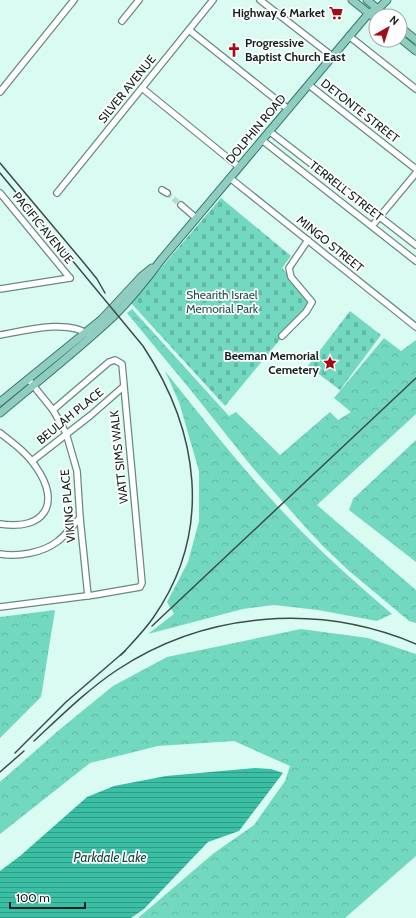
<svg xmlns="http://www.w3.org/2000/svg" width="416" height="918" font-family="Cabin,sans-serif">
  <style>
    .forest { fill: url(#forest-crowns) }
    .cemetery { fill: url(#cemetery-stones) }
    .water { fill: url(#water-rules) }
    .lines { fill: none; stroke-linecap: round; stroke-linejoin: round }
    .minor-tunnel { stroke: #bbdad1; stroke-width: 5.5; stroke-dasharray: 5.5 3; stroke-linecap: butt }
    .minor-casing { stroke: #6a8980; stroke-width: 8 }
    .major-casing { stroke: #347b6c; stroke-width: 9 }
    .minor { stroke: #fff; stroke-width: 5.5 }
    .major { stroke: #90cdc0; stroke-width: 7 }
    .rail { stroke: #3c4d48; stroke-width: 1.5 }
    .labels { text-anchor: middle; stroke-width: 3.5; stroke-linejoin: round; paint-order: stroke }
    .poi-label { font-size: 12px; font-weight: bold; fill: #14201d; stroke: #fff; text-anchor: end }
    .street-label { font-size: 12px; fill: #14201d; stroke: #fff }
    .park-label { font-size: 12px; fill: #1c5246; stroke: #fff }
    .water-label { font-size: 13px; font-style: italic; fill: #10483c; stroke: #fff }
  </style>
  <defs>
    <pattern id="forest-crowns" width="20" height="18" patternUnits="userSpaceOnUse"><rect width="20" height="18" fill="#73d8c0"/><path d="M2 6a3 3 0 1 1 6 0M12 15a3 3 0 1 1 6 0" fill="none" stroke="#63b9a5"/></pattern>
    <pattern id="cemetery-stones" width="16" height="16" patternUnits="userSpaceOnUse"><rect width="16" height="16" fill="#73d8c0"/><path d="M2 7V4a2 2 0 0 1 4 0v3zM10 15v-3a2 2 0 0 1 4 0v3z" fill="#63b9a5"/></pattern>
    <pattern id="water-rules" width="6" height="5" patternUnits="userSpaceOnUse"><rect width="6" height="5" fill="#3abfa4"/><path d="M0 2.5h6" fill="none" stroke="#309b85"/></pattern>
  </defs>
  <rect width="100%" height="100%" fill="#d9fbf1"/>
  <!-- forest -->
  <g class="forest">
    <polygon points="132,309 229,416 236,412 280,455 330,412 338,420 351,412 334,398 384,338 401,351 416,340 416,414 317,505 416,590 416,623 409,621 348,570 323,546 307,529 252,467 193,393 127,313"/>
    <path d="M165 371C204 420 242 469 285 514 318 550 355 582 392 614L377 621 318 610 274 605 243 609 148 634 174 614 167 602 188 562 199 521V471L179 402Z"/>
    <polygon points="416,440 416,562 349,510 353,499"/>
    <polygon points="55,610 41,697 0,738 0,617"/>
    <polygon points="301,629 368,638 416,654 416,856 345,918 138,918 214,853 254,825 285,781 290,766 234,741 158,746 90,763 0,834 0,782 59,730 113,686 167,657"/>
  </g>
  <!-- cemetery -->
  <g class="cemetery">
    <polygon points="221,198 291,256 282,268 311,299 278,342 225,406 131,303"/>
    <polygon points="350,311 381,335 340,390 308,366"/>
  </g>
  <!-- water -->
  <polygon class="water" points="255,768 271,769 283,773 239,831 208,842 144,909 131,918 0,918 0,871 20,856 87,797 114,786 166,776"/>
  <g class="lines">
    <!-- minor-tunnel -->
    <polyline class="minor-tunnel" points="167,193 181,205"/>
    <defs>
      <g id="minor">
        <polyline points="260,0 332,56"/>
        <polyline points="122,21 139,0"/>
        <polyline points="189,30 288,109"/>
        <polyline points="349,36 416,89"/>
        <polyline points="309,85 416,169"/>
        <polyline points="142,88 239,167"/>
        <polyline points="0,92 74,0"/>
        <polyline points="269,131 416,245"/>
        <polyline points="262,140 416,261"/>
        <polyline points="230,178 416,327"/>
        <polyline points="162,190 167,193"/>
        <polyline points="0,193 70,278"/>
        <polyline points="57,193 213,0"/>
        <polyline points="181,205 196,218"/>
        <polyline points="372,226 416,173"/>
        <polyline points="0,289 70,278"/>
        <path d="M0 335C24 331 67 319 88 334"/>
        <polyline points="282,336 306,312 312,302 291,277 289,268 308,240"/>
        <polyline points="28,379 53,410 66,433 77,471 80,518 88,596"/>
        <path d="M0 433C13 443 27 453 36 467 62 504 44 531 0 524"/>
        <polyline points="32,461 91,415 123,387"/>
        <path d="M0 554C18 557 43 553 58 541 66 535 72 526 80 518"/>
        <polyline points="0,607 94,595 140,587 142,583 122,364 115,360 109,362 53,410"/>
      </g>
      <g id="major">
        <polyline points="352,0 376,19"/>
        <polyline points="367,0 386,16"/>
        <polyline points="400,27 416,40"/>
        <polyline points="400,38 416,51"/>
        <polyline points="0,402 102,319 142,276 152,268"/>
        <path d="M0 413C38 381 78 350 114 316 131 299 147 279 161 260L369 13 378 9 387 0"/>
      </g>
    </defs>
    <!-- minor casing -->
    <use href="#minor" class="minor-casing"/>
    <!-- major casing -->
    <use href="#major" class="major-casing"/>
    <!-- minor -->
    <use href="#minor" class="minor"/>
    <!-- major -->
    <use href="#major" class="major"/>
    <!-- rail -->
    <g class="rail">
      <polyline points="0,163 84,263 97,279 105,293"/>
      <path d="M0 173 143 346C199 431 214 531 153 618 144 631 132 643 121 655"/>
      <polyline points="152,626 416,378"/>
      <path d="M34 741C61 716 87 690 117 670 206 611 319 603 416 644"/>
      <polyline points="15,753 66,702 125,651"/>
      <polyline points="0,772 24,751"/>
    </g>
  </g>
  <!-- icons -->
  <defs>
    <symbol id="supermarket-bare" viewBox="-9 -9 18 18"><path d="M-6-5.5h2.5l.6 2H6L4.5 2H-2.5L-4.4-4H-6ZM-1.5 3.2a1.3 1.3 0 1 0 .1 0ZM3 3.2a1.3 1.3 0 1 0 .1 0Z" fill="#a40b17" stroke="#fff" stroke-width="2.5" paint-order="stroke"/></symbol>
    <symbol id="church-bare" viewBox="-9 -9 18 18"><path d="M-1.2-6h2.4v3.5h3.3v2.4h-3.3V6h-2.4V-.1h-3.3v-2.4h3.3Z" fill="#a40b17" stroke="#fff" stroke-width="2.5" paint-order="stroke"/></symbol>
    <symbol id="sight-bare" viewBox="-9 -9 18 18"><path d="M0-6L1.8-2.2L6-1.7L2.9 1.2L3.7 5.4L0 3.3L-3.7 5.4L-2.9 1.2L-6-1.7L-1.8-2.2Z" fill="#a40b17" stroke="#fff" stroke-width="2.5" paint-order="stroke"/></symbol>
  </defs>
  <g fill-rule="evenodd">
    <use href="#supermarket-bare" x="326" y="3" width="20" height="20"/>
    <use href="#church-bare" x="224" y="40" width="20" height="20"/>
    <use href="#sight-bare" x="320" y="353" width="20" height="20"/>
  </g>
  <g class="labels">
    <!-- poi labels -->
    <g class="poi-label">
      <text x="325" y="17">Highway 6 Market</text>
      <text x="245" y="47" text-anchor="start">Progressive<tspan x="245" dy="14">Baptist Church East</tspan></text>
      <text x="319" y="360">Beeman Memorial<tspan x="319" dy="14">Cemetery</tspan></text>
    </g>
    <!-- street labels -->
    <g class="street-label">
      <text transform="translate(127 89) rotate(-51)" y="4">SILVER AVENUE</text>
      <text transform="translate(360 111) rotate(38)" y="4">DETONTE STREET</text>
      <text transform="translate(256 129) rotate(-50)" y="4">DOLPHIN ROAD</text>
      <text transform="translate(346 191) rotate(38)" y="4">TERRELL STREET</text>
      <text transform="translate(43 228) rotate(51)" y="4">PACIFIC AVENUE</text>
      <text transform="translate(330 244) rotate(39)" y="4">MINGO STREET</text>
      <text transform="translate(70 416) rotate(-39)" y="4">BEULAH PLACE</text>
      <text transform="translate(119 457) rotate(-96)" y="4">WATT SIMS WALK</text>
      <text transform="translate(68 506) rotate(-95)" y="4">VIKING PLACE</text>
    </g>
    <!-- park labels -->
    <g class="park-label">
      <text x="222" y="299">Shearith Israel<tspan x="222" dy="14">Memorial Park</tspan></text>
    </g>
    <!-- water labels -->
    <g class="water-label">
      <text x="110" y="862">Parkdale Lake</text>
    </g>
  </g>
  <!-- north arrow -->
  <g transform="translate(388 28) rotate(39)"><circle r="19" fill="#ffffff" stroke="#a1a6a5"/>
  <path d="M0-3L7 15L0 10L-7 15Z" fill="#a40b17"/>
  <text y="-6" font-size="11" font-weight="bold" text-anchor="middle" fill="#14201d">N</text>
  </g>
  <!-- scale -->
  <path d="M10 902v6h75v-6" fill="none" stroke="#14201d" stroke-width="2"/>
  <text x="16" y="902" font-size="12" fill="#14201d" stroke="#ffffff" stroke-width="3" paint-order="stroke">100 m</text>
</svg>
